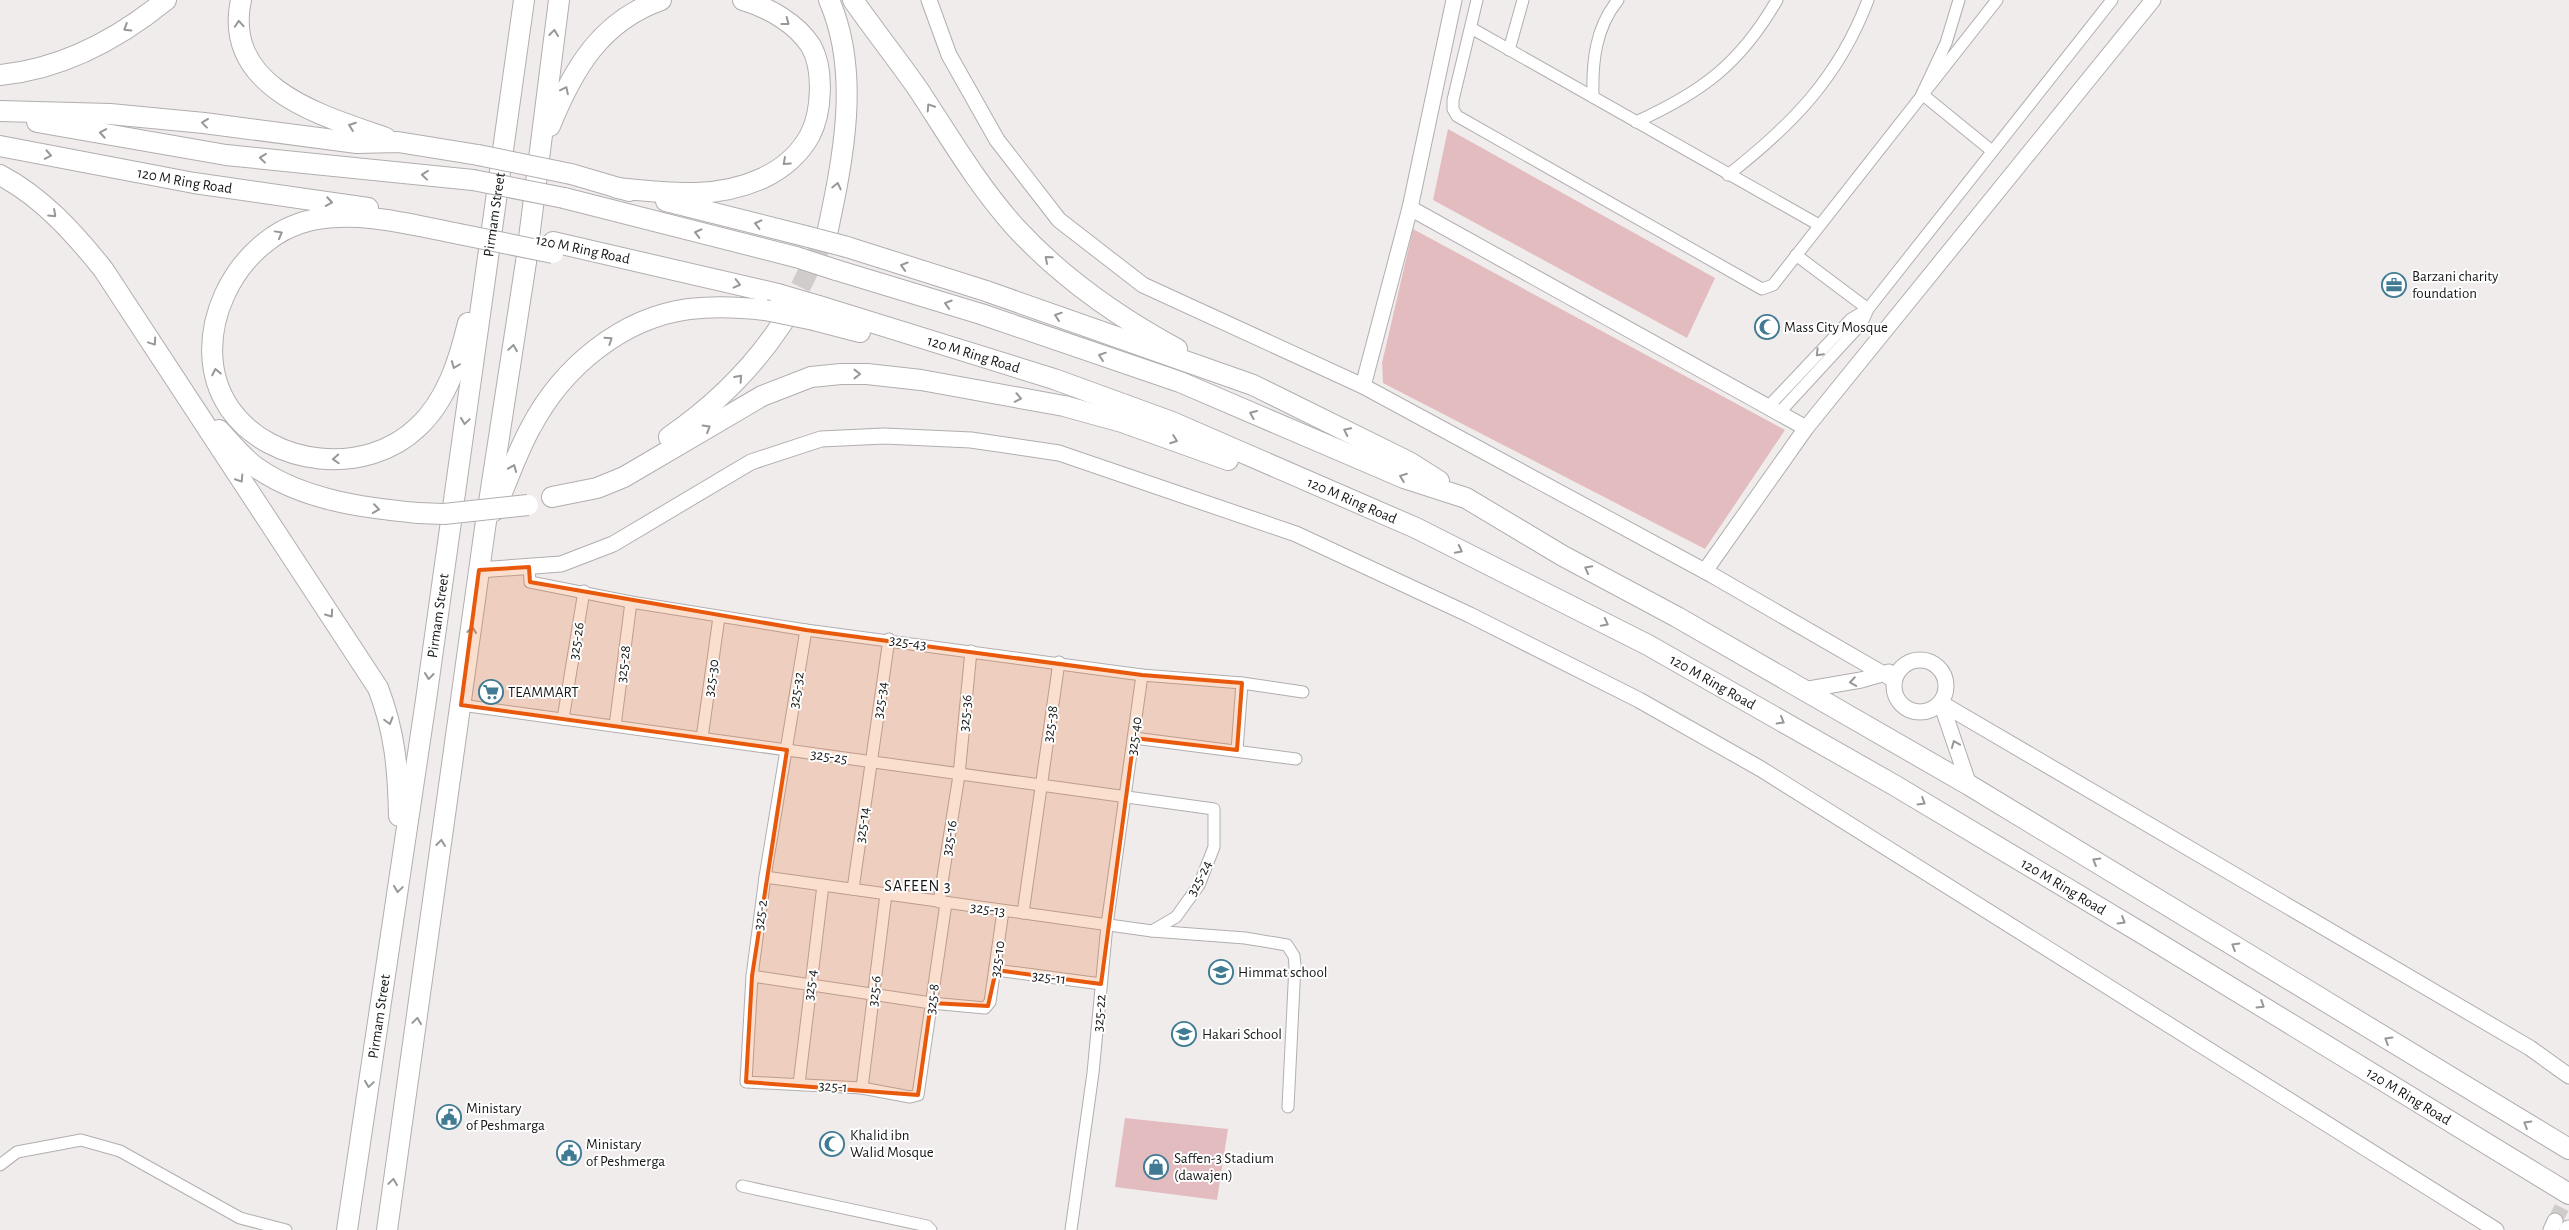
<svg xmlns="http://www.w3.org/2000/svg" width="2569" height="1230" font-family="'Alegreya Sans',sans-serif">
  <style>
    .green { fill: #e3bcc0 }
    .lines { fill: none; stroke-linecap: round; stroke-linejoin: round }
    .secondary-tunnel { stroke: #d0cccc; stroke-width: 15; stroke-dasharray: 15 8; stroke-linecap: butt }
    .highway-tunnel { stroke: #d0cccc; stroke-width: 20; stroke-dasharray: 20 10; stroke-linecap: butt }
    .street-casing { stroke: #b2aeaf; stroke-width: 13 }
    .secondary-casing { stroke: #b2aeaf; stroke-width: 17 }
    .highway-casing { stroke: #b2aeaf; stroke-width: 22 }
    .street { stroke: #fff; stroke-width: 11 }
    .secondary { stroke: #fff; stroke-width: 15 }
    .highway { stroke: #fff; stroke-width: 20 }
    .highway-bridge-casing { stroke: #b2aeaf; stroke-width: 22; stroke-linecap: butt }
    .highway-bridge { stroke: #fff; stroke-width: 20 }
    .oneway { stroke: #989797 }
    .marked { fill: #e8590c; fill-opacity: 0.2; stroke: #e8590c; stroke-width: 4; stroke-linejoin: round }
    .labels { text-anchor: middle; stroke-width: 4; stroke-linejoin: round; paint-order: stroke }
    .street-label { font-size: 15px; fill: #191818; stroke: #fff }
    .poi-label { font-size: 15px; fill: #191818; stroke: #fff; text-anchor: start }
    .neighbourhood-label { font-size: 16px; letter-spacing: 1px; fill: #191818; stroke: #fff }
  </style>
  <rect width="100%" height="100%" fill="#f0ecec"/>
  <!-- green -->
  <g class="green">
    <polygon points="1448,129 1715,278 1687,338 1433,200"/>
    <polygon points="1413,229 1785,430 1705,549 1383,383 1382,363"/>
    <polygon points="1125,1118 1228,1129 1217,1200 1115,1187"/>
  </g>
  <g class="lines">
    <!-- secondary-tunnel -->
    <polyline class="secondary-tunnel" points="2555,1221 2569,1193"/>
    <!-- highway-tunnel -->
    <polyline class="highway-tunnel" points="787,314 827,234"/>
    <defs>
      <g id="street">
        <polyline points="1477,0 1453,100 1453,109 1457,116 1762,289 1773,285 1997,0"/>
        <polyline points="1959,0 1946,43 1922,94 1992,151"/>
        <polyline points="1471,28 1819,225"/>
        <polyline points="1509,50 1523,0"/>
        <path d="M1593 97C1592 63 1595 28 1618 0"/>
        <path d="M1636 122C1702 92 1740 64 1777 0"/>
        <path d="M1728 175C1792 125 1839 77 1868 0"/>
        <polyline points="1796,255 1868,309"/>
        <polyline points="1768,407 1851,319 1868,309"/>
        <polyline points="1779,413 1862,323 1868,309 2112,0"/>
        <polyline points="529,567 530,582 631,602 806,630 1142,675 1242,683 1303,692"/>
        <polyline points="806,630 765,877 752,976 746,1082 862,1088 910,1097 918,1095 946,903"/>
        <polyline points="461,705 1214,809 1214,847 1199,885 1176,917 1152,931"/>
        <polyline points="563,719 584,591"/>
        <polyline points="615,726 631,602"/>
        <polyline points="702,738 719,617"/>
        <polyline points="1134,738 1296,759"/>
        <polyline points="1237,750 1242,683"/>
        <polyline points="765,877 1152,931 1245,938 1287,945 1294,956 1295,965 1288,1107"/>
        <polyline points="853,889 889,639"/>
        <polyline points="939,902 959,775 971,651"/>
        <polyline points="1023,913 1059,662"/>
        <polyline points="996,970 1101,984"/>
        <polyline points="752,976 931,1003 985,1008 990,1002 1003,911"/>
        <polyline points="799,1084 823,885"/>
        <polyline points="862,1088 886,894"/>
        <polyline points="0,1165 17,1152 81,1140 120,1151 240,1218 286,1230"/>
        <polyline points="742,1186 927,1226 931,1230"/>
        <polyline points="1071,1230 1093,1073 1107,925 1142,675"/>
      </g>
      <g id="secondary">
        <polyline points="929,0 949,55 997,140 1059,220 1143,285 1363,386 1712,575 1894,680"/>
        <polyline points="1410,208 1806,428"/>
        <polyline points="1363,386 1410,208 1454,0"/>
        <polyline points="479,570 561,564 613,544 751,462 821,439 884,436 971,440 1059,453 1296,534 1470,615 1639,700 1761,769 2496,1230"/>
        <polyline points="1705,571 1806,428 2153,0"/>
        <circle cx="1920" cy="686" r="26"/>
        <polyline points="1803,690 1861,680 1889,672"/>
        <polyline points="1941,703 2530,1048 2569,1076"/>
        <polyline points="1941,703 1969,785"/>
        <polyline points="2551,1230 2555,1221"/>
        <polyline points="2567,1230 2568,1228"/>
      </g>
      <g id="highway">
        <path d="M241 0C222 89 324 116 386 138"/>
        <path d="M853 0C874 30 897 59 918 89 949 136 978 186 1016 228 1062 278 1118 317 1177 349"/>
        <path d="M0 75C63 69 118 39 166 0"/>
        <polyline points="0,111 110,114 204,123 357,143 398,142 478,155"/>
        <polyline points="37,122 226,155 473,180"/>
        <path d="M550 126C573 69 601 21 661 0"/>
        <path id="s1" d="M0 146 194 183 368 208"/>
        <polyline points="571,174 629,191"/>
        <path d="M0 175C42 197 74 233 103 269L378 688C395 732 398 769 399 816"/>
        <path d="M617 188C667 193 716 200 763 178 782 169 800 154 810 135 822 112 824 69 811 46 796 23 769 8 743 0"/>
        <polyline points="564,198 796,257"/>
        <polyline points="666,201 805,236"/>
        <path d="M459 234C412 225 360 210 312 220 235 236 183 341 230 409 271 467 366 477 418 427 447 400 459 360 468 323"/>
        <path d="M827 234C843 159 861 73 829 0"/>
        <polyline points="553,242 778,294"/>
        <polyline points="847,247 986,291 1253,385 1409,462 1439,481"/>
        <polyline points="836,270 981,314 1180,382 1404,478 1466,498 1563,556 1677,617 1969,785 2569,1149"/>
        <path id="s2" d="M819 306 1054 379 1172 422 1416 528 1648 645 1894 785 2140 932 2569 1194"/>
        <polyline points="814,320 860,332"/>
        <path d="M219 430C231 443 243 458 257 468 303 500 364 508 418 513"/>
        <path d="M669 437C714 406 753 368 783 322"/>
        <polyline points="552,497 597,488 624,477 762,396 811,377 841,374 867,374 921,380 1064,406 1122,422 1228,460"/>
        <path d="M494 511C507 483 516 454 531 427 562 368 621 318 689 309 714 306 740 307 765 310"/>
        <path id="s3" d="M347 1230 426 700 524 0"/>
        <polyline points="387,1230 485,528 526,262 559,0"/>
      </g>
    </defs>
    <!-- street casing -->
    <use href="#street" class="street-casing"/>
    <!-- secondary casing -->
    <use href="#secondary" class="secondary-casing"/>
    <!-- highway casing -->
    <use href="#highway" class="highway-casing"/>
    <!-- street -->
    <use href="#street" class="street"/>
    <!-- secondary -->
    <use href="#secondary" class="secondary"/>
    <!-- highway -->
    <use href="#highway" class="highway"/>
    <defs>
      <g id="highway-bridge">
        <polyline points="478,155 571,174"/>
        <polyline points="473,180 564,198"/>
        <polyline points="459,234 553,253"/>
        <polyline points="805,236 847,247"/>
        <polyline points="796,257 836,270"/>
        <polyline points="778,294 819,306"/>
        <polyline points="765,310 814,320"/>
        <polyline points="418,513 444,514 528,505"/>
      </g>
    </defs>
    <!-- highway-bridge casing -->
    <use href="#highway-bridge" class="highway-bridge-casing"/>
    <!-- highway-bridge -->
    <use href="#highway-bridge" class="highway-bridge"/>
  </g>
  <!-- one-way arrows -->
  <defs><path id="oneway-chevron" d="M-2-3.5L2.5 0L-2 3.5" fill="none" stroke-width="1.6" stroke-linecap="round" stroke-linejoin="round" transform="scale(1.25)"/></defs>
  <g class="oneway">
    <use href="#oneway-chevron" transform="translate(786 22) rotate(37)"/>
    <use href="#oneway-chevron" transform="translate(239 24) rotate(-94)"/>
    <use href="#oneway-chevron" transform="translate(127 28) rotate(148)"/>
    <use href="#oneway-chevron" transform="translate(554 33) rotate(-83)"/>
    <use href="#oneway-chevron" transform="translate(565 90) rotate(-64)"/>
    <use href="#oneway-chevron" transform="translate(930 107) rotate(-123)"/>
    <use href="#oneway-chevron" transform="translate(205 123) rotate(-173)"/>
    <use href="#oneway-chevron" transform="translate(352 126) rotate(-160)"/>
    <use href="#oneway-chevron" transform="translate(103 133) rotate(-170)"/>
    <use href="#oneway-chevron" transform="translate(48 155) rotate(11)"/>
    <use href="#oneway-chevron" transform="translate(263 158) rotate(-174)"/>
    <use href="#oneway-chevron" transform="translate(786 162) rotate(138)"/>
    <use href="#oneway-chevron" transform="translate(425 175) rotate(-174)"/>
    <use href="#oneway-chevron" transform="translate(837 186) rotate(-77)"/>
    <use href="#oneway-chevron" transform="translate(329 202) rotate(9)"/>
    <use href="#oneway-chevron" transform="translate(53 214) rotate(43)"/>
    <use href="#oneway-chevron" transform="translate(758 224) rotate(-166)"/>
    <use href="#oneway-chevron" transform="translate(698 233) rotate(-166)"/>
    <use href="#oneway-chevron" transform="translate(279 234) rotate(-29)"/>
    <use href="#oneway-chevron" transform="translate(1048 259) rotate(-139)"/>
    <use href="#oneway-chevron" transform="translate(904 266) rotate(-163)"/>
    <use href="#oneway-chevron" transform="translate(737 284) rotate(14)"/>
    <use href="#oneway-chevron" transform="translate(948 304) rotate(-163)"/>
    <use href="#oneway-chevron" transform="translate(1058 316) rotate(-161)"/>
    <use href="#oneway-chevron" transform="translate(609 340) rotate(-34)"/>
    <use href="#oneway-chevron" transform="translate(153 342) rotate(56)"/>
    <use href="#oneway-chevron" transform="translate(513 348) rotate(-81)"/>
    <use href="#oneway-chevron" transform="translate(1819 353) rotate(134)"/>
    <use href="#oneway-chevron" transform="translate(1102 356) rotate(-161)"/>
    <use href="#oneway-chevron" transform="translate(455 365) rotate(111)"/>
    <use href="#oneway-chevron" transform="translate(216 372) rotate(-101)"/>
    <use href="#oneway-chevron" transform="translate(857 374)"/>
    <use href="#oneway-chevron" transform="translate(739 378) rotate(-48)"/>
    <use href="#oneway-chevron" transform="translate(1018 398) rotate(11)"/>
    <use href="#oneway-chevron" transform="translate(1253 414) rotate(-157)"/>
    <use href="#oneway-chevron" transform="translate(465 421) rotate(98)"/>
    <use href="#oneway-chevron" transform="translate(707 428) rotate(-31)"/>
    <use href="#oneway-chevron" transform="translate(1347 431) rotate(-154)"/>
    <use href="#oneway-chevron" transform="translate(1174 440) rotate(20)"/>
    <use href="#oneway-chevron" transform="translate(336 459) rotate(177)"/>
    <use href="#oneway-chevron" transform="translate(513 468) rotate(-68)"/>
    <use href="#oneway-chevron" transform="translate(1403 477) rotate(-159)"/>
    <use href="#oneway-chevron" transform="translate(240 479) rotate(57)"/>
    <use href="#oneway-chevron" transform="translate(376 509) rotate(8)"/>
    <use href="#oneway-chevron" transform="translate(1459 550) rotate(27)"/>
    <use href="#oneway-chevron" transform="translate(1588 569) rotate(-152)"/>
    <use href="#oneway-chevron" transform="translate(330 614) rotate(55)"/>
    <use href="#oneway-chevron" transform="translate(1605 623) rotate(27)"/>
    <use href="#oneway-chevron" transform="translate(472 630) rotate(-83)"/>
    <use href="#oneway-chevron" transform="translate(429 676) rotate(96)"/>
    <use href="#oneway-chevron" transform="translate(1853 682) rotate(171)"/>
    <use href="#oneway-chevron" transform="translate(389 721) rotate(74)"/>
    <use href="#oneway-chevron" transform="translate(1781 721) rotate(30)"/>
    <use href="#oneway-chevron" transform="translate(1955 744) rotate(-112)"/>
    <use href="#oneway-chevron" transform="translate(1922 802) rotate(31)"/>
    <use href="#oneway-chevron" transform="translate(441 843) rotate(-83)"/>
    <use href="#oneway-chevron" transform="translate(2096 861) rotate(-149)"/>
    <use href="#oneway-chevron" transform="translate(398 889) rotate(98)"/>
    <use href="#oneway-chevron" transform="translate(2122 921) rotate(31)"/>
    <use href="#oneway-chevron" transform="translate(2235 946) rotate(-149)"/>
    <use href="#oneway-chevron" transform="translate(2261 1005) rotate(32)"/>
    <use href="#oneway-chevron" transform="translate(417 1021) rotate(-82)"/>
    <use href="#oneway-chevron" transform="translate(2388 1040) rotate(-149)"/>
    <use href="#oneway-chevron" transform="translate(369 1084) rotate(98)"/>
    <use href="#oneway-chevron" transform="translate(2527 1124) rotate(-149)"/>
    <use href="#oneway-chevron" transform="translate(393 1182) rotate(-82)"/>
  </g>
  <!-- marked area -->
  <path class="marked" d="M529 567 530 582 806 630 1142 675 1242 683 1237 750 1134 738 1101 984 996 970 988 1006 931 1003 918 1095 746 1082 752 976 787 750 461 705 479 570Z"/>
  <!-- icons -->
  <defs>
    <symbol id="office-ring" viewBox="-11 -11 22 22"><circle r="9.5" fill="#fff" stroke="#407a93" stroke-width="1.5"/><path d="M-6-3h4V-5.5h4V-3h4V5H-6ZM-1-4.5V-3h2v-1.5ZM-6 0V1H6V0Z" fill="#407a93"/></symbol>
    <symbol id="mosque-ring" viewBox="-11 -11 22 22"><circle r="9.5" fill="#fff" stroke="#407a93" stroke-width="1.5"/><path d="M3.5-4.9A6 6 0 1 0 3.5 4.9A5 5 0 1 1 3.5-4.9Z" fill="#407a93"/></symbol>
    <symbol id="supermarket-ring" viewBox="-11 -11 22 22"><circle r="9.5" fill="#fff" stroke="#407a93" stroke-width="1.5"/><path d="M-6-5.5h2.5l.6 2H6L4.5 2H-2.5L-4.4-4H-6ZM-1.5 3.2a1.3 1.3 0 1 0 .1 0ZM3 3.2a1.3 1.3 0 1 0 .1 0Z" fill="#407a93"/></symbol>
    <symbol id="school-ring" viewBox="-11 -11 22 22"><circle r="9.5" fill="#fff" stroke="#407a93" stroke-width="1.5"/><path d="M0-5L7-2L0 1L-7-2ZM-4 1L0 2.5L4 1V4Q0 6-4 4Z" fill="#407a93"/></symbol>
    <symbol id="civic-ring" viewBox="-11 -11 22 22"><circle r="9.5" fill="#fff" stroke="#407a93" stroke-width="1.5"/><path d="M-.6-6.5H3V-4.5H.6V-3L4-1V1h2V6H-6V1h2V-1L-.6-3ZM-1.2 2.5V6h2.4V2.5Z" fill="#407a93"/></symbol>
    <symbol id="shop-ring" viewBox="-11 -11 22 22"><circle r="9.5" fill="#fff" stroke="#407a93" stroke-width="1.5"/><path d="M-5-2.5h2.3a2.7 3.5 0 0 1 5.4 0H5L5.5 6h-11ZM-1.5-2.5h3a1.5 2.3 0 0 0-3 0Z" fill="#407a93"/></symbol>
  </defs>
  <g fill-rule="evenodd">
    <use href="#office-ring" x="2380" y="271" width="28" height="28"/>
    <use href="#mosque-ring" x="1753" y="313" width="28" height="28"/>
    <use href="#supermarket-ring" x="477" y="678" width="28" height="28"/>
    <use href="#school-ring" x="1207" y="958" width="28" height="28"/>
    <use href="#school-ring" x="1170" y="1020" width="28" height="28"/>
    <use href="#civic-ring" x="435" y="1103" width="28" height="28"/>
    <use href="#mosque-ring" x="818" y="1130" width="28" height="28"/>
    <use href="#civic-ring" x="555" y="1139" width="28" height="28"/>
    <use href="#shop-ring" x="1142" y="1153" width="28" height="28"/>
  </g>
  <g class="labels">
    <!-- street labels -->
    <g class="street-label">
      <text dy="5" stroke="none"><textPath href="#s1" startOffset="188">120 M Ring Road</textPath></text>
      <text dy="5" stroke="none"><textPath href="#s3" startOffset="1026">Pirmam Street</textPath></text>
      <text transform="translate(583 249) rotate(12)" y="5">120 M Ring Road</text>
      <text dy="5" stroke="none"><textPath href="#s2" startOffset="162">120 M Ring Road</textPath></text>
      <text dy="5" stroke="none"><textPath href="#s2" startOffset="568">120 M Ring Road</textPath></text>
      <text dy="5" stroke="none"><textPath href="#s3" startOffset="621">Pirmam Street</textPath></text>
      <text transform="translate(576 641) rotate(-81)" y="5">325-26</text>
      <text transform="translate(908 642) rotate(8)" y="5">325-43</text>
      <text transform="translate(623 664) rotate(-83)" y="5">325-28</text>
      <text transform="translate(711 678) rotate(-82)" y="5">325-30</text>
      <text dy="5" stroke="none"><textPath href="#s2" startOffset="972">120 M Ring Road</textPath></text>
      <text transform="translate(796 690) rotate(-81)" y="5">325-32</text>
      <text transform="translate(880 700) rotate(-82)" y="5">325-34</text>
      <text transform="translate(965 713) rotate(-85)" y="5">325-36</text>
      <text transform="translate(1050 724) rotate(-82)" y="5">325-38</text>
      <text transform="translate(1134 736) rotate(-82)" y="5">325-40</text>
      <text transform="translate(829 756) rotate(8)" y="5">325-25</text>
      <text transform="translate(862 825) rotate(-82)" y="5">325-14</text>
      <text transform="translate(949 838) rotate(-81)" y="5">325-16</text>
      <text transform="translate(1199 878) rotate(-63)" y="5">325-24</text>
      <text dy="5" stroke="none"><textPath href="#s2" startOffset="1378">120 M Ring Road</textPath></text>
      <text transform="translate(988 909) rotate(8)" y="5">325-13</text>
      <text transform="translate(760 915) rotate(-82)" y="5">325-2</text>
      <text transform="translate(997 959) rotate(-82)" y="5">325-10</text>
      <text transform="translate(1049 977) rotate(7)" y="5">325-11</text>
      <text transform="translate(810 985) rotate(-83)" y="5">325-4</text>
      <text transform="translate(874 991) rotate(-83)" y="5">325-6</text>
      <text transform="translate(932 999) rotate(-82)" y="5">325-8</text>
      <text transform="translate(1099 1013) rotate(-85)" y="5">325-22</text>
      <text dy="5" stroke="none"><textPath href="#s3" startOffset="216">Pirmam Street</textPath></text>
      <text transform="translate(833 1086) rotate(4)" y="5">325-1</text>
      <text dy="5" stroke="none"><textPath href="#s2" startOffset="1782">120 M Ring Road</textPath></text>
    </g>
    <!-- poi labels -->
    <g class="poi-label">
      <text x="2412" y="281">Barzani charity<tspan x="2412" dy="17">foundation</tspan></text>
      <text x="1784" y="332">Mass City Mosque</text>
      <text x="508" y="697">TEAMMART</text>
      <text x="1238" y="977">Himmat school</text>
      <text x="1202" y="1039">Hakari School</text>
      <text x="466" y="1113">Ministary<tspan x="466" dy="17">of Peshmarga</tspan></text>
      <text x="850" y="1140">Khalid ibn<tspan x="850" dy="17">Walid Mosque</tspan></text>
      <text x="586" y="1149">Ministary<tspan x="586" dy="17">of Peshmerga</tspan></text>
      <text x="1174" y="1163">Saffen-3 Stadium<tspan x="1174" dy="17">(dawajen)</tspan></text>
    </g>
    <!-- neighbourhood labels -->
    <g class="neighbourhood-label">
      <text x="918" y="891">SAFEEN 3</text>
    </g>
  </g>
</svg>
